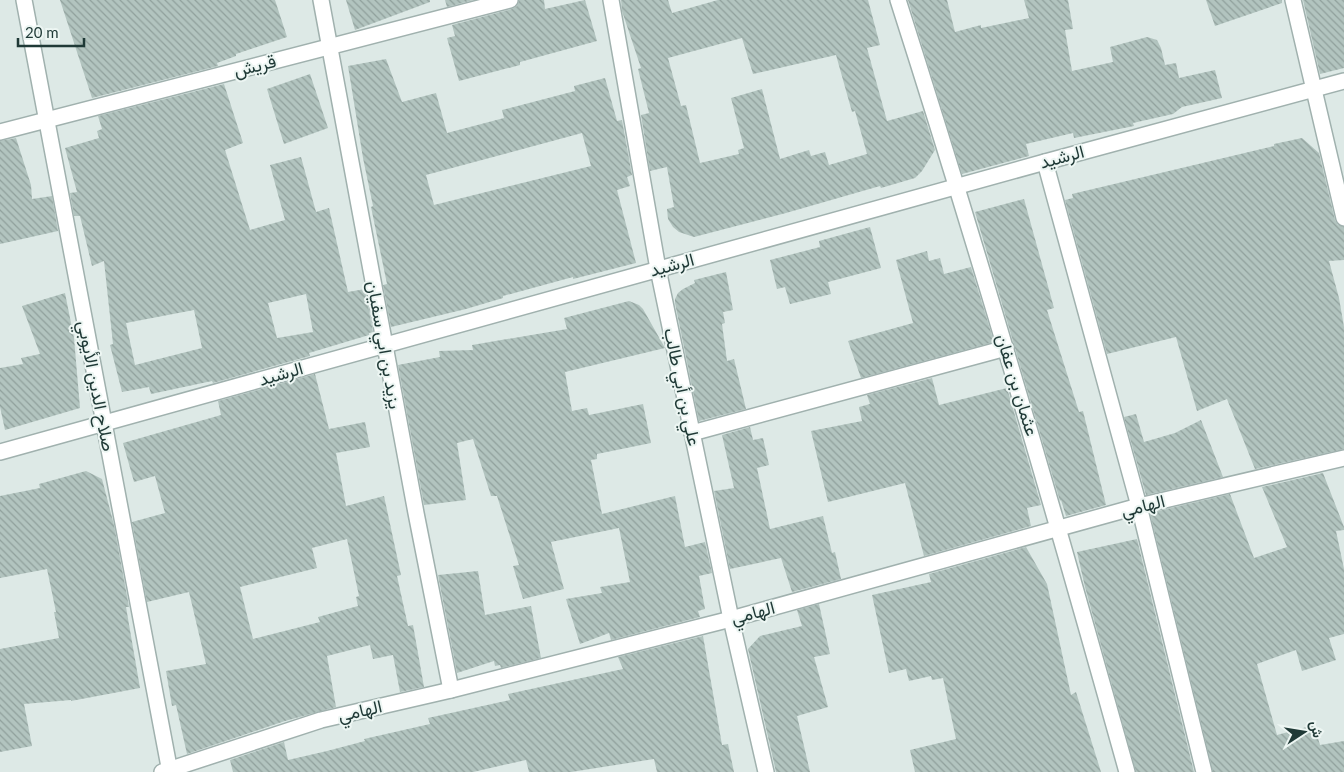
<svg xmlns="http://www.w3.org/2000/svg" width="1344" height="772" font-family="Lato,Vazirmatn,sans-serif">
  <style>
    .building { fill: url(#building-back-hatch); fill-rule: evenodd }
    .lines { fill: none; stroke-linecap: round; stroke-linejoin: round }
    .street-casing { stroke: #a0b1ae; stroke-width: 18 }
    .street { stroke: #fff; stroke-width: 15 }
    .labels { text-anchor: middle; stroke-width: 4; stroke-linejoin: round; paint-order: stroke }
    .street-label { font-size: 18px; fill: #1f3936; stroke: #edf6f3 }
  </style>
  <defs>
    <pattern id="building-back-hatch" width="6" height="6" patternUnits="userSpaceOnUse" patternTransform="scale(1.25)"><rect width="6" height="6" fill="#b2c4bf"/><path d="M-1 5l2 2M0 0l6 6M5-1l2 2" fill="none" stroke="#90a09c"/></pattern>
  </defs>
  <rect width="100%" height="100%" fill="#dde9e6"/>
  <!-- building -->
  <g class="building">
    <polygon points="60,0 275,0 287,37 236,54 236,56 217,63 218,66 92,98"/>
    <polygon points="346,0 430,0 430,2 355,30"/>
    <polygon points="445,0 473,0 447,7"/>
    <polygon points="519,0 544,0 545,9 585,0 597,41 520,62 520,65 459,81 447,38 455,36 452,25 512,9 517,6"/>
    <path d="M621 0H668L672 13 718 0H868L880 45 867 48 887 121 923 111 935 150 922 171 915 178 881 188 880 186 786 213 694 237 679 232 673 227 668 219 667 209 674 207 667 167 650 171 641 115 649 113 638 69 641 68 622 11ZM742 38 753 74 836 55 852 112 855 111 867 154 829 165 825 152 811 156 809 150 780 159 762 89 731 98 744 148 738 150 739 154 700 163 686 105 681 106 668 58Z"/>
    <polygon points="908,0 947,0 955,32 981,25 981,28 1029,18 1024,0 1068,0 1073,29 1065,30 1072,71 1113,62 1110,47 1147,37 1157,40 1161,48 1165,65 1176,63 1179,78 1215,70 1222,98 1182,107 1173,114 1133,123 1134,126 1074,138 1073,133 1026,144 1029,156 962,174"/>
    <polygon points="1206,0 1282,0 1282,3 1215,26"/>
    <polygon points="1303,0 1344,0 1344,68 1320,74"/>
    <path d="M386 59 402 102 436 93 447 133 504 118 502 110 575 91 574 86 605 78 617 121 622 120 632 175 627 177 630 186 617 190 636 263 573 279V277L503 296V298L466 309 391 327 383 285 387 284 371 207 373 206 363 158 348 66ZM582 133 591 166 434 205 426 175Z"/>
    <polygon points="310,74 328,128 284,144 267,89"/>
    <path d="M224 84 243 143 225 150 250 230 285 220 270 165 301 157 316 212 329 208 348 292 365 289 373 332 369 333V335L309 353 310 356 213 383 212 381 151 394 149 387 122 392 110 345 113 344 104 261 92 266 80 216H74L70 193 77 192 65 148 99 138 97 131 102 129 98 116ZM306 294 313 332 277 338 268 303ZM194 310 202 348 135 365 126 323Z"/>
    <polygon points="16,138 31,185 32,199 52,196 58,231 0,244 0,141"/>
    <polygon points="1302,138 1319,153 1335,220 1338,225 1344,227 1344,260 1329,261 1339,298 1344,327 1344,449 1255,469 1227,399 1197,411 1176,337 1107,354 1065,200 1073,198 1072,194 1274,146 1274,144"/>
    <polygon points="1024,199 1054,308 1047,310 1079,412 1083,411 1106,505 1066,516 1061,500 1060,501 975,212"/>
    <polygon points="870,227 881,268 828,282 831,294 790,304 785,287 777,289 770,260 820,247 819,241"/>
    <polygon points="927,251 929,261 940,258 944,274 971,267 994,342 861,378 848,341 913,323 896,260"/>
    <polygon points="726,272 733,310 723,312 725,323 722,324 727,361 734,359 746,409 699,421 675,303 675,299 678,293 683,289 695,283 694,280"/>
    <polygon points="65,293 74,338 80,408 5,430 0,407 0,368 23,364 21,358 40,354 22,306"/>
    <polygon points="629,301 639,305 643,309 665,348 565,372 572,411 587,408 589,415 643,404 651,443 597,454 597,459 591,460 602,514 675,496 685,547 705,542 712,573 699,576 705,609 698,611 700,617 611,640 609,633 580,644 566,599 602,593 600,587 630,582 619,528 551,542 564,589 523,599 513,566 519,565 497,496 491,496 473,439 457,443 466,500 424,505 398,365 440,357 439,351 473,350 472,345 567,329 564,318"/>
    <path d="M315 374 329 429 365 422 370 447 336 453 346 506 384 496 401 575 397 576 408 626 413 625 424 687 400 692 393 655 373 659 370 645 327 656 336 707 285 721 187 754 176 705 172 706 166 671 206 664 189 592 147 602 132 522 165 513 155 476 134 482 123 443 221 415 218 401ZM347 539 359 596 356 597 358 606 318 617 320 622 253 639 240 587 317 568 312 548Z"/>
    <polygon points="932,378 939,405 1007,388 1041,505 1027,508 1031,526 924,556 905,483 828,502 811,431 862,421 859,407 870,404 867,395"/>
    <polygon points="1136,414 1144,442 1175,433 1201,420 1223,477 1146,495 1124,417"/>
    <polygon points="750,427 753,440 763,438 769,465 757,468 770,529 823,516 832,553 835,552 841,579 792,592 781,558 730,569 714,491 734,488 722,435"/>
    <polygon points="86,471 102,479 114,525 129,607 126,607 140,688 71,701 71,700 24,704 32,746 0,752 0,649 59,638 54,612 56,612 47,569 0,578 0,496 40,488 39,484"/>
    <polygon points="1323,473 1344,527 1344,530 1336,531 1344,569 1344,634 1329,638 1336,660 1302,671 1296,650 1257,664 1277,735 1314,725 1320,745 1344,741 1344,772 1213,772 1150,513 1230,494 1254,558 1287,547 1262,487"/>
    <polygon points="1137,539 1194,772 1136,772 1085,587 1077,552"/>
    <polygon points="1026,547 1047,584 1071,695 1076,692 1101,772 915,772 910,750 956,739 943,678 932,680 931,676 909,681 906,669 889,673 872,595 931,582 929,574"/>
    <polygon points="478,571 485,615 531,606 541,658 501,668 500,665 495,666 494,661 457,673 438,575"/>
    <polygon points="819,604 830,654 814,657 828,707 797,716 810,772 776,772 748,649 760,636 802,626 797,610"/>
    <polygon points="703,636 722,745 728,744 734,772 657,772 654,759 571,772 529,772 526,760 473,772 233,772 230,760 284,742 288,760 327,751 365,741 364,739 430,724 428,718 510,700 508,694 623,669 618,657"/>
  </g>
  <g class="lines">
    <defs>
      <g id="street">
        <polyline points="24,0 170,772"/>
        <polyline points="321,0 416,513 451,690"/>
        <polyline points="611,0 658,269 731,619 766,772"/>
        <path d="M898 0C980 256 1055 513 1127 772"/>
        <polyline points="1293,0 1344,218"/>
        <polyline points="0,132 510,0"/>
        <polyline points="1045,162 1139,506 1204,772"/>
        <polyline points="692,433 1006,348"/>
        <polyline points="0,452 1045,162 1344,81"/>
        <polyline points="162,772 321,720 451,690 731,619 1139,506 1344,458"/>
      </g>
    </defs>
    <!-- street casing -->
    <use href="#street" class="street-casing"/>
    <!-- street -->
    <use href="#street" class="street"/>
  </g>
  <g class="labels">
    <!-- street labels -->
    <g class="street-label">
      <text transform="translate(255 66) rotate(-14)" y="6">قريش</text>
      <text transform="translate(1062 157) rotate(-15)" y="6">الرشيد</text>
      <text transform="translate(672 265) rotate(-15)" y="6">الرشيد</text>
      <text transform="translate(384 345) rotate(80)" y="6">يزيد بن ابي سفيان</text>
      <text transform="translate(281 374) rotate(-16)" y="6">الرشيد</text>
      <text transform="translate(1017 385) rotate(73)" y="6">عثمان بن عفان</text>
      <text transform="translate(96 386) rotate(79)" y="6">صلاح الدين الأيوبي</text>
      <text transform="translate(682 387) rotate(78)" y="6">علي بن أبي طالب</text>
      <text transform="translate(1143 506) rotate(-14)" y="6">الهامي</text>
      <text transform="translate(753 613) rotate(-15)" y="6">الهامي</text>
      <text transform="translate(360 711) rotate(-13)" y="6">الهامي</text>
    </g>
  </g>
  <!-- north arrow -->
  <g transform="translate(1304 732) rotate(78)" stroke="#edf6f3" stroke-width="4" paint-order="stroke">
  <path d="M0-4L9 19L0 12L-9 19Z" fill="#1f3936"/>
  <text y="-8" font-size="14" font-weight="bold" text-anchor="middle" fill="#1f3936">ش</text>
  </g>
  <!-- scale -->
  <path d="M18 38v8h66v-8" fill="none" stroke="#1f3936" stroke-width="2.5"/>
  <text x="25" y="38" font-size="15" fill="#1f3936" stroke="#edf6f3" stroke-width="4" paint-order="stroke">20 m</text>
</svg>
